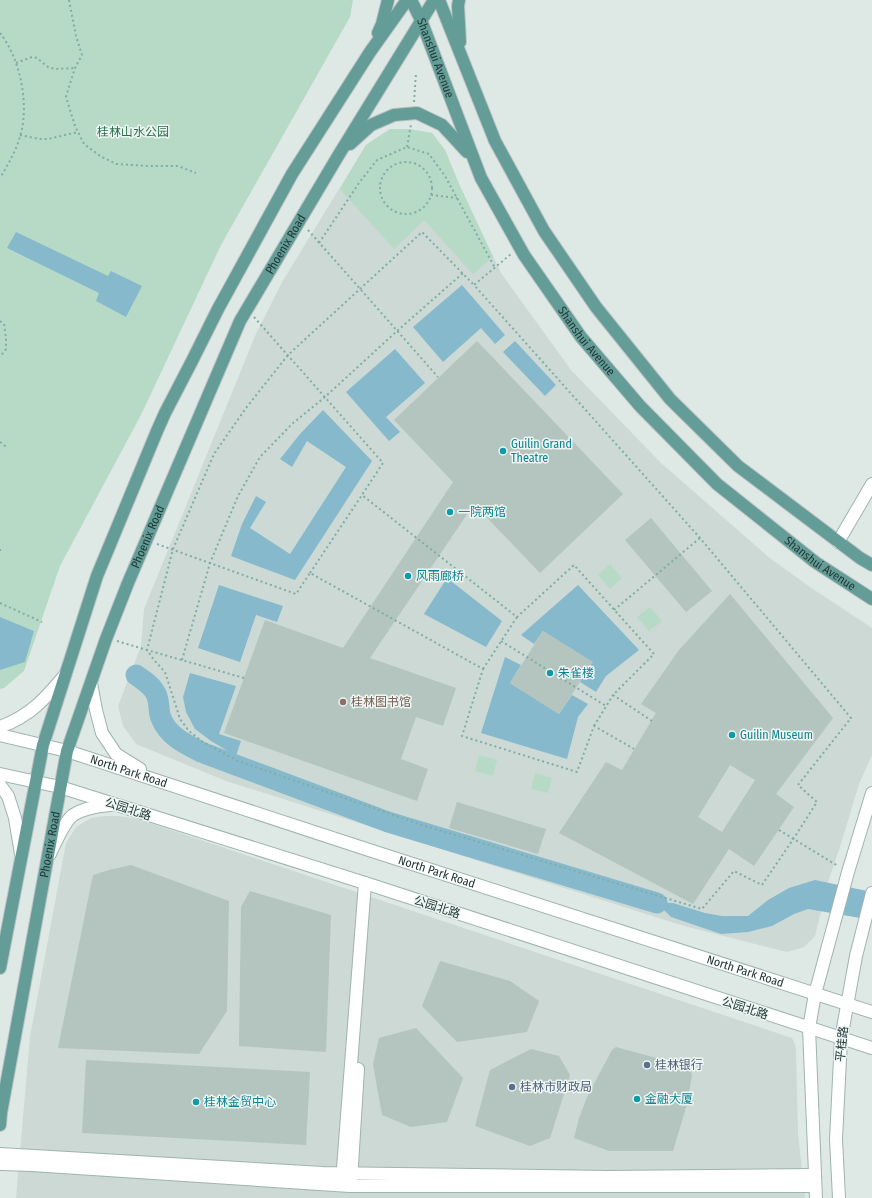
<svg xmlns="http://www.w3.org/2000/svg" width="872" height="1198" font-family="'Fira Sans Condensed','Noto Sans SC',sans-serif">
  <style>
    .built { fill: #ccd9d5 }
    .green { fill: #b7dac6 }
    .water { fill: #87b9cd }
    .lines { fill: none; stroke-linecap: round; stroke-linejoin: round }
    .river { stroke: #87b9cd; stroke-width: 21 }
    .building { fill: #b4c4bf; fill-rule: evenodd }
    .secondary-casing { stroke: #9eb4af; stroke-width: 14 }
    .primary-casing { stroke: #bcc3c2; stroke-width: 14 }
    .path { stroke: #80aca4; stroke-width: 2; stroke-dasharray: 2 3; stroke-linecap: butt }
    .secondary { stroke: #fff; stroke-width: 12 }
    .primary { stroke: #649d97; stroke-width: 12 }
    .culture-dot { fill: #0f9aa8; stroke: #eef6f3; stroke-width: 1.5 }
    .education-dot { fill: #8d6e63; stroke: #eef6f3; stroke-width: 1.5 }
    .service-dot { fill: #5c6f8a; stroke: #eef6f3; stroke-width: 1.5 }
    .labels { text-anchor: middle; stroke-width: 3; stroke-linejoin: round; paint-order: stroke }
    .street-label { font-size: 12px; fill: #203835; stroke: #eef6f3 }
    .park-label { font-size: 12px; fill: #2c6d4e; stroke: #eef6f3 }
    .culture-label { font-size: 12px; fill: #0d838f; stroke: #eef6f3; text-anchor: start }
    .education-label { font-size: 12px; fill: #785e54; stroke: #eef6f3; text-anchor: start }
    .service-label { font-size: 12px; fill: #4e5e75; stroke: #eef6f3; text-anchor: start }
  </style>
  <rect width="100%" height="100%" fill="#dee9e6"/>
  <!-- built -->
  <g class="built">
    <polygon points="390,129 409,129 432,133 445,150 459,184 501,273 571,370 661,463 771,559 810,587 872,628 872,755 859,784 840,847 829,879 815,936 804,947 787,952 684,926 226,781 136,744 123,726 118,706 141,646 144,609 255,336 282,282 366,145"/>
    <polygon points="105,816 118,816 138,819 792,1038 795,1044 796,1049 798,1133 805,1198 16,1198 30,1037 66,843 76,827 91,818"/>
  </g>
  <!-- green -->
  <g class="green">
    <polygon points="0,0 353,0 350,17 221,245 141,415 60,566 24,671 4,688 0,689"/>
    <polygon points="390,129 409,129 432,133 445,150 459,184 493,257 473,274 424,220 394,249 340,189 366,145"/>
    <polygon points="610,564 622,578 610,589 598,575"/>
    <polygon points="650,607 662,621 649,631 637,617"/>
    <polygon points="479,755 497,760 493,776 475,771"/>
    <polygon points="535,773 552,778 548,793 531,789"/>
  </g>
  <!-- water -->
  <g class="water">
    <polygon points="16,232 108,276 111,271 142,286 126,317 96,301 99,293 7,248"/>
    <polygon points="462,285 505,335 495,344 481,328 443,362 413,327"/>
    <polygon points="515,341 556,385 545,396 503,352"/>
    <polygon points="395,349 425,383 386,417 400,432 389,441 346,392"/>
    <polygon points="323,410 372,461 295,580 231,556 242,524 256,496 266,502 250,528 290,554 346,467 307,441 292,467 280,459 300,434"/>
    <polygon points="447,578 502,621 486,647 424,614"/>
    <polygon points="219,585 283,606 277,622 256,615 240,662 198,648"/>
    <polygon points="578,585 639,650 606,676 596,692 580,682 592,662 543,631 534,644 521,635"/>
    <polygon points="0,617 34,631 25,662 0,670"/>
    <polygon points="505,657 521,665 510,683 559,714 572,695 588,704 578,717 567,759 481,733"/>
    <polygon points="190,673 236,686 219,734 241,741 236,756 211,741 195,729 186,712 183,697"/>
    <polygon points="815,880 872,892 872,920 808,909 794,914 772,926 748,932 721,934 671,917 657,903 673,903 705,913 722,916 748,916 768,900 789,888"/>
  </g>
  <g class="lines">
    <!-- river -->
    <path class="river" d="M136 675C143 680 152 685 156 694 160 701 158 711 161 718 168 736 185 744 201 752L388 822 657 903"/>
  </g>
  <!-- building -->
  <g class="building">
    <polygon points="477,341 623,494 540,573 474,504 370,658 456,688 443,726 416,717 401,759 428,769 417,801 224,733 265,620 343,648 453,482 394,420"/>
    <polygon points="651,518 712,591 686,612 625,540"/>
    <path d="M730 594 833 718 776 794 794 807 754 866 729 849 693 904 559 833 606 762 622 770 656 713 641 704 679 650ZM730 765 755 780 722 832 698 817Z"/>
    <polygon points="543,631 593,662 559,714 510,683"/>
    <polygon points="457,802 546,829 538,854 449,828"/>
    <polygon points="131,865 229,901 227,1011 199,1054 58,1048 93,875 109,870"/>
    <polygon points="250,891 331,915 326,1052 239,1046 241,907"/>
    <polygon points="440,961 510,981 539,1001 527,1032 457,1042 422,1006"/>
    <polygon points="416,1028 463,1078 447,1122 411,1127 382,1115 373,1064 379,1038"/>
    <polygon points="616,1047 689,1067 692,1075 687,1104 673,1151 609,1151 574,1138 579,1118 588,1095 612,1050"/>
    <polygon points="531,1049 559,1056 570,1075 550,1138 530,1146 475,1126 490,1070"/>
    <polygon points="86,1060 310,1072 306,1145 82,1133"/>
  </g>
  <g class="lines">
    <defs>
      <g id="secondary">
        <polyline points="838,542 872,484"/>
        <polyline points="91,683 96,710 102,733 116,754 140,769"/>
        <path d="M0 727C30 716 45 699 65 675"/>
        <path id="s1" d="M0 735 67 751 369 850 872 1012"/>
        <polyline points="0,774 60,787 365,883 872,1048"/>
        <polyline points="0,785 8,796 15,818 21,854"/>
        <path d="M50 854C55 843 64 822 73 815 84 808 98 806 110 805"/>
        <polyline points="0,1154 323,1173 608,1177 815,1175"/>
        <polyline points="0,1164 32,1165 350,1186 815,1186"/>
        <polyline points="342,1181 365,883"/>
        <polyline points="351,1181 358,1069"/>
        <polyline points="816,1198 809,1028 815,994 848,872 872,793"/>
        <polyline points="839,1198 836,1139 841,1039 856,956 872,893"/>
      </g>
      <g id="primary">
        <path id="s2" d="M411 0 421 20 481 178 524 255 581 337 640 406 717 484 815 562 872 599"/>
        <polyline points="439,0 495,141 544,231 596,307 670,399 738,466 860,558 872,565"/>
        <polyline points="459,0 458,6 460,42"/>
        <polyline points="378,33 382,24 388,0"/>
        <polyline points="350,144 371,125 394,115 417,113 442,125 467,152"/>
        <polyline points="0,968 43,745 97,576 157,431 165,413 192,361 218,309 292,174 370,52 407,0"/>
        <path id="s3" d="M0 1125 1 1113 67 751 106 639 128 583 240 321 338 156 434 0"/>
      </g>
    </defs>
    <!-- secondary casing -->
    <use href="#secondary" class="secondary-casing"/>
    <!-- primary casing -->
    <use href="#primary" class="primary-casing"/>
    <!-- path -->
    <g class="path">
      <polyline points="69,0 76,36 82,55 75,68 68,90 66,97 75,126 84,144 100,156 116,164 149,166 178,166 196,173"/>
      <path d="M0 33C20 58 29 103 21 133 17 149 9 163 0 178"/>
      <polyline points="16,63 32,57 37,58 48,67 55,69 75,68"/>
      <polyline points="414,102 416,73"/>
      <polyline points="20,135 39,139 48,139 78,132"/>
      <polyline points="407,147 411,124"/>
      <circle cx="406" cy="188" r="26"/>
      <polyline points="431,195 457,198"/>
      <polyline points="308,230 438,377"/>
      <polyline points="319,243 359,183 377,160 407,147 429,154 445,176 495,268"/>
      <polyline points="254,317 383,463 362,495 517,617 574,565 654,654 613,695 652,721"/>
      <polyline points="0,321 4,324 6,338 6,349 0,357"/>
      <polyline points="0,442 8,448"/>
      <polyline points="157,544 296,594 310,573 483,669 462,736 577,772 594,726 634,749"/>
      <polyline points="0,551 0,548"/>
      <polyline points="310,573 362,495"/>
      <polyline points="0,603 42,622"/>
      <polyline points="614,610 700,538"/>
      <polyline points="117,641 147,650 154,660 165,672 180,719 189,731 203,742 238,761 422,825 702,909 734,871 762,885 794,838 817,802 798,785 851,718 700,538 474,285 511,254"/>
      <polyline points="501,641 606,706"/>
      <polyline points="182,660 210,563 238,496 260,457 292,424 325,397 397,331 463,273"/>
      <polyline points="483,669 517,617"/>
      <polyline points="244,678 147,650 173,549 214,454 246,408 288,355 422,232 474,285"/>
      <polyline points="594,726 613,695"/>
      <polyline points="779,830 838,866"/>
    </g>
    <!-- secondary -->
    <use href="#secondary" class="secondary"/>
    <!-- primary -->
    <use href="#primary" class="primary"/>
  </g>
  <!-- markers -->
  <g class="culture-dot">
    <circle cx="503" cy="451" r="4"/>
    <circle cx="450" cy="512" r="4"/>
    <circle cx="408" cy="576" r="4"/>
    <circle cx="550" cy="673" r="4"/>
    <circle cx="732" cy="735" r="4"/>
    <circle cx="637" cy="1099" r="4"/>
    <circle cx="196" cy="1102" r="4"/>
  </g>
  <circle class="education-dot" cx="343" cy="702" r="4"/>
  <g class="service-dot">
    <circle cx="647" cy="1065" r="4"/>
    <circle cx="512" cy="1087" r="4"/>
  </g>
  <g class="labels">
    <!-- street labels -->
    <g class="street-label">
      <text dy="4" stroke="none"><textPath href="#s2" startOffset="63">Shanshui Avenue</textPath></text>
      <text dy="4" stroke="none"><textPath href="#s3" startOffset="933">Phoenix Road</textPath></text>
      <text dy="4" stroke="none"><textPath href="#s2" startOffset="386">Shanshui Avenue</textPath></text>
      <text dy="4" stroke="none"><textPath href="#s3" startOffset="609">Phoenix Road</textPath></text>
      <text dy="4" stroke="none"><textPath href="#s2" startOffset="710">Shanshui Avenue</textPath></text>
      <text dy="4" stroke="none"><textPath href="#s1" startOffset="134">North Park Road</textPath></text>
      <text transform="translate(128 809) rotate(18)" y="4">公园北路</text>
      <text dy="4" stroke="none"><textPath href="#s3" startOffset="285">Phoenix Road</textPath></text>
      <text dy="4" stroke="none"><textPath href="#s1" startOffset="458">North Park Road</textPath></text>
      <text transform="translate(437 907) rotate(18)" y="4">公园北路</text>
      <text dy="4" stroke="none"><textPath href="#s1" startOffset="782">North Park Road</textPath></text>
      <text transform="translate(745 1008) rotate(18)" y="4">公园北路</text>
      <text transform="translate(842 1044) rotate(-84)" y="4">平桂路</text>
    </g>
    <!-- park labels -->
    <g class="park-label">
      <text x="133" y="136">桂林山水公园</text>
    </g>
    <!-- culture labels -->
    <g class="culture-label">
      <text x="511" y="448">Guilin Grand<tspan x="511" dy="14">Theatre</tspan></text>
      <text x="458" y="516">一院两馆</text>
      <text x="416" y="580">风雨廊桥</text>
      <text x="558" y="677">朱雀楼</text>
      <text x="740" y="739">Guilin Museum</text>
      <text x="645" y="1103">金融大厦</text>
      <text x="204" y="1106">桂林金贸中心</text>
    </g>
    <!-- education labels -->
    <g class="education-label">
      <text x="351" y="706">桂林图书馆</text>
    </g>
    <!-- service labels -->
    <g class="service-label">
      <text x="655" y="1069">桂林银行</text>
      <text x="520" y="1091">桂林市财政局</text>
    </g>
  </g>
</svg>
